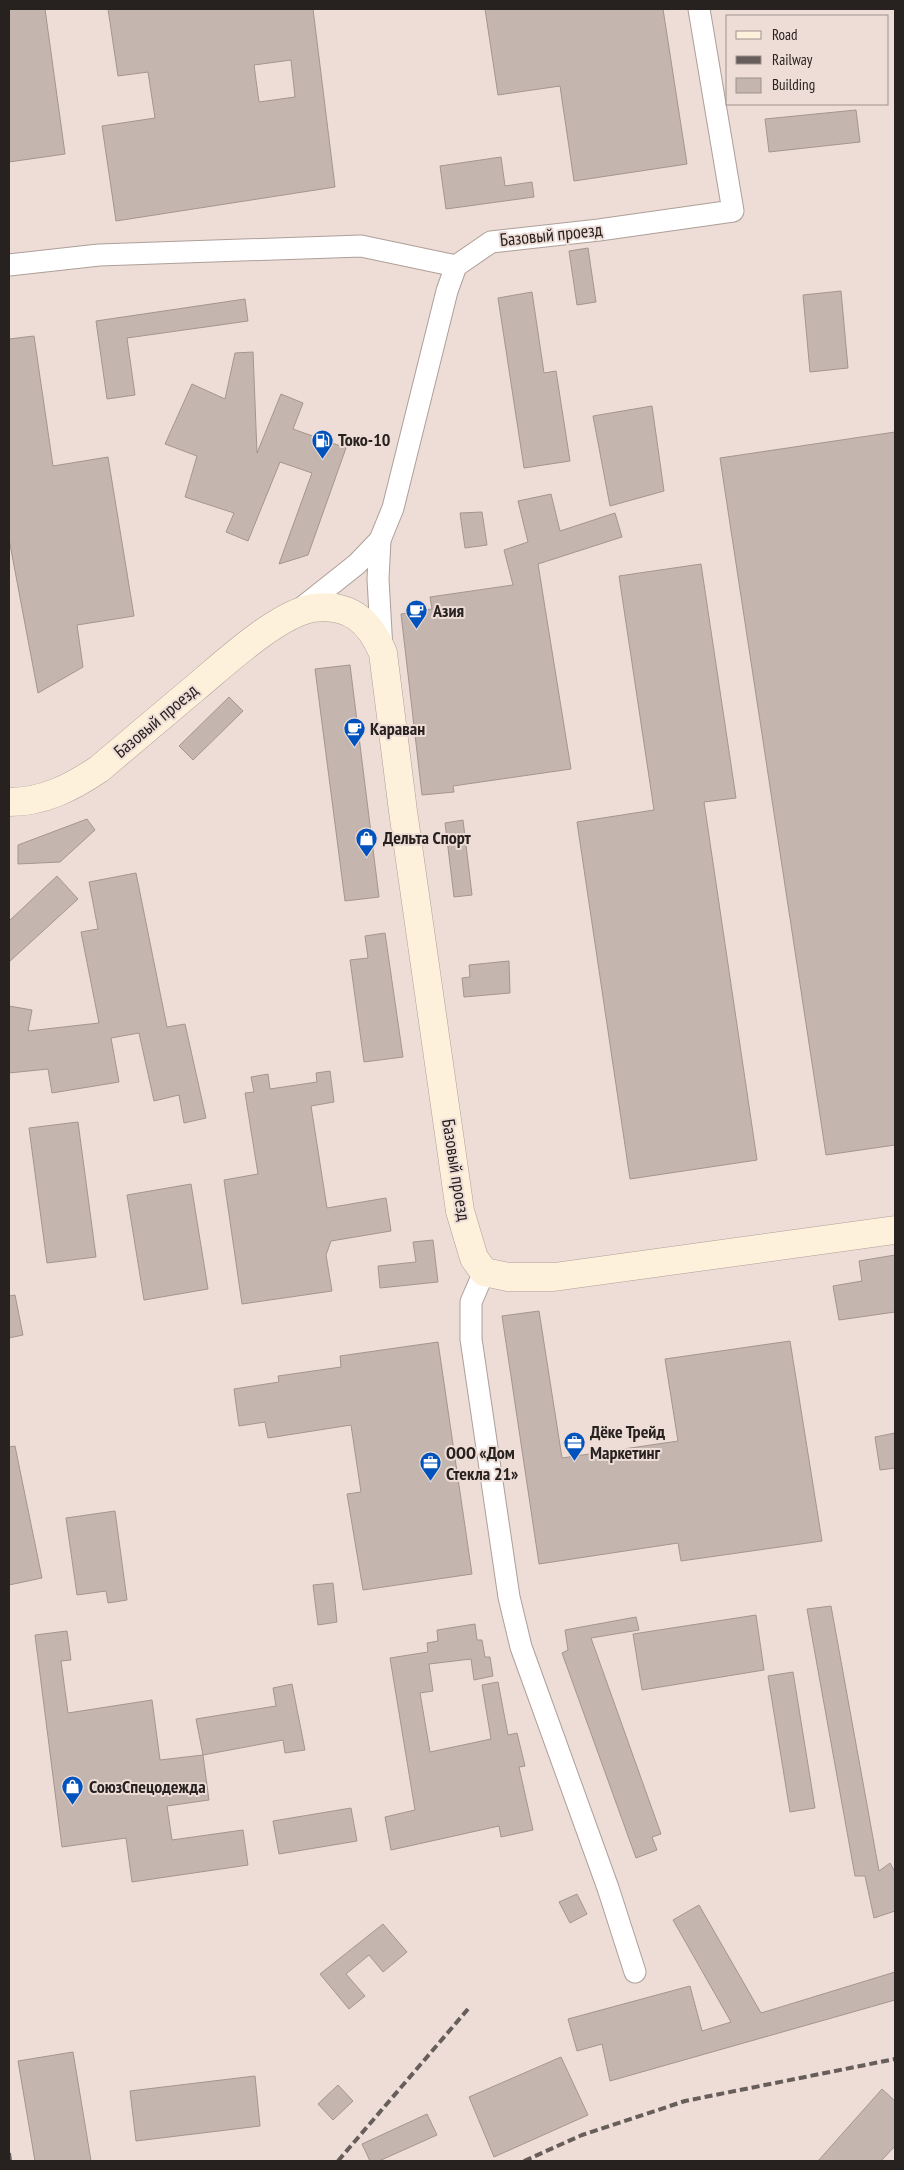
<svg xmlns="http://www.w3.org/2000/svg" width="904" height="2170" font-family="'PT Sans Narrow',sans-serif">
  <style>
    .building { fill: #c4b5af; stroke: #a59590; fill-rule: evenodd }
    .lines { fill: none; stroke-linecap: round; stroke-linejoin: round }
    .street-casing { stroke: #ae9f99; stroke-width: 23 }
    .secondary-casing { stroke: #ae9f99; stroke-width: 29 }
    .street { stroke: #fff; stroke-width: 21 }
    .secondary { stroke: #fef1db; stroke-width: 28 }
    .rail { stroke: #675d5a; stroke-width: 4; stroke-dasharray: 8 4; stroke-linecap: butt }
    .labels { text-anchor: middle; stroke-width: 4; stroke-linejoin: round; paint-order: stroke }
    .street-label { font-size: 18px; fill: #27211f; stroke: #edddd6 }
    .poi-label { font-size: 18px; font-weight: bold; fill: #27211f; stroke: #edddd6; text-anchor: start }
  </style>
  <rect width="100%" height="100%" fill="#edddd6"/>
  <!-- building -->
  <g class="building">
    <polygon points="9,9 45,9 65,154 9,162"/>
    <path d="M108 9H313L335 187 116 221 102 126 155 118 148 72 118 76ZM291 60 295 97 259 102 254 65Z"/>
    <polygon points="485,9 663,9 687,164 574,181 560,86 498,95"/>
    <polygon points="856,110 860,142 769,152 765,119"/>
    <polygon points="501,157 505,186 532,182 534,197 446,209 440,166"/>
    <polygon points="588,248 596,302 577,305 569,251"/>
    <polygon points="841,291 848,368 810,372 803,295"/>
    <polygon points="532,292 544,373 556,371 570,461 524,468 498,298"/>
    <polygon points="245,299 248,321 127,338 135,395 107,399 96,321"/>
    <polygon points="34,336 53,466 108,457 134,616 77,625 83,667 38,693 9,539 9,339"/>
    <polygon points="253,352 257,453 281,394 303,403 293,429 346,448 308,555 279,564 312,473 280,462 248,541 226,532 234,513 185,497 197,456 165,444 192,384 225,399 235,353"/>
    <polygon points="652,406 664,491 610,506 593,416"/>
    <polygon points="895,432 895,1145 826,1155 720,458"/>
    <polygon points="551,494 560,531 615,513 622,537 538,564 571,769 453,786 454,792 422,795 401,614 432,609 430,597 513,585 504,550 528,542 518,501"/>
    <polygon points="482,512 487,545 465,548 460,513"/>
    <polygon points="701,564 736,798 704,802 757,1160 630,1179 577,822 654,810 619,576"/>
    <polygon points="350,665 379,897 345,901 315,669"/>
    <polygon points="229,697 243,711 193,760 179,746"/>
    <polygon points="87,819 95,830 60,862 18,864 18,845"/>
    <polygon points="463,820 472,895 454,897 445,823"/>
    <polygon points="136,873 167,1027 185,1024 206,1118 184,1123 179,1095 154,1101 139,1033 111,1038 119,1082 52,1093 48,1069 9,1073 9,1006 32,1010 28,1031 99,1023 81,932 98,929 89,882"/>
    <polygon points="57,876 78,899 9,962 9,921"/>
    <polygon points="385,933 403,1057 364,1062 350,960 368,958 365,936"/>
    <polygon points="509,961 510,993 464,997 462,978 470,977 469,965"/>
    <polygon points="330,1071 334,1102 311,1106 327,1208 386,1198 391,1231 331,1241 326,1255 332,1291 242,1304 224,1180 258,1174 245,1093 254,1092 251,1077 268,1074 270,1089 317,1082 316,1073"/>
    <polygon points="78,1122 96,1257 47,1263 29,1128"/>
    <polygon points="191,1184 208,1289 144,1300 127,1195"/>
    <polygon points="433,1240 438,1282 380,1288 378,1266 416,1262 413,1242"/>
    <polygon points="895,1255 895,1312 839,1320 833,1286 862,1281 859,1261"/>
    <polygon points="15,1295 23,1335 9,1338 9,1296"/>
    <polygon points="539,1311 562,1458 678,1441 665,1359 790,1341 822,1541 681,1561 678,1543 539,1564 502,1316"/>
    <polygon points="438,1342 472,1574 363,1590 347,1494 361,1492 351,1425 268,1438 265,1422 239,1426 234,1389 279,1382 278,1376 341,1367 340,1356"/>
    <polygon points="895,1433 895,1468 880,1470 875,1437"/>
    <polygon points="15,1446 42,1578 9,1585 9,1447"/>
    <polygon points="115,1511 127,1600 108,1603 106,1591 77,1595 66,1518"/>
    <polygon points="333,1583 337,1622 318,1625 313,1585"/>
    <polygon points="831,1606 879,1871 890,1863 895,1872 895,1911 874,1918 865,1876 855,1876 807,1609"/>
    <polygon points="756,1615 764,1670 642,1690 633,1634"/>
    <polygon points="636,1617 639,1630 591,1638 661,1834 652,1837 657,1850 636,1858 562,1653 568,1650 565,1630"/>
    <polygon points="475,1624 477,1640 482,1640 485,1657 490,1657 493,1676 474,1680 471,1659 429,1664 433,1691 420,1693 430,1752 491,1739 482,1685 498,1682 508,1735 517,1733 525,1766 519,1767 533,1830 501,1837 499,1826 391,1850 385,1817 415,1810 390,1658 428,1652 427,1643 438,1641 437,1630"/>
    <polygon points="67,1631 71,1660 61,1661 68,1713 152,1700 160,1760 203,1755 209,1800 167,1806 172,1840 243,1830 248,1865 132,1882 126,1838 62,1847 35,1635"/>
    <polygon points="793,1672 815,1808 790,1812 768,1676"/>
    <polygon points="292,1684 305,1750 285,1753 283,1740 203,1755 196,1719 276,1706 273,1688"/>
    <polygon points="351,1808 357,1841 279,1854 273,1821"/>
    <polygon points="577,1894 587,1914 570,1923 559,1902"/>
    <polygon points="699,1905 761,2013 895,1972 895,2000 610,2081 602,2044 577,2051 568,2019 690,1986 702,2031 731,2022 673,1920"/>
    <polygon points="383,1924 407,1952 383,1972 369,1955 346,1974 365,1996 349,2009 320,1974"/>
    <polygon points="73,2052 91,2161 35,2161 18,2061"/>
    <polygon points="561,2057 588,2115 494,2157 469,2097"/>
    <polygon points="255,2076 260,2126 136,2141 130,2091"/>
    <polygon points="338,2085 353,2101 333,2120 318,2104"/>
    <polygon points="882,2089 895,2101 895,2146 881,2161 818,2161"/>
    <polygon points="427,2114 437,2135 379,2161 370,2161 362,2144"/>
  </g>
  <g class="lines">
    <defs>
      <g id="street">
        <polyline points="9,265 99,255 361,246 456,266"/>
        <polyline points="299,610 357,564 380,540"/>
        <polyline points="382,650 378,579 380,540 393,508 447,291 456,266 491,242 599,230 733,211 699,9"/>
        <polyline points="484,1272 471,1302 471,1339 509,1597 521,1647 608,1888 635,1972"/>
      </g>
      <path id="secondary" d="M9 802C43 802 71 788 99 769 131 742 163 715 195 688 224 664 277 614 313 608 349 603 370 621 383 653L403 811 460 1211 474 1258 484 1272 508 1277H554L895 1230"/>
    </defs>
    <!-- street casing -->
    <use href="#street" class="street-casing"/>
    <!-- secondary casing -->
    <use href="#secondary" class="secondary-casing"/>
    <!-- street -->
    <use href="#street" class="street"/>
    <!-- secondary -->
    <use href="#secondary" class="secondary"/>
    <!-- rail -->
    <g class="rail">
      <polyline points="9,2153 10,2161"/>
      <polyline points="338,2161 468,2009"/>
      <polyline points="524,2161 582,2135 685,2101 895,2059"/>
    </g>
  </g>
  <!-- icons -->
  <defs>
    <symbol id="fuel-pin" viewBox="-11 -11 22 30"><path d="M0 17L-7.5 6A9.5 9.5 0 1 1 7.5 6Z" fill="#0053bd" stroke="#edddd6"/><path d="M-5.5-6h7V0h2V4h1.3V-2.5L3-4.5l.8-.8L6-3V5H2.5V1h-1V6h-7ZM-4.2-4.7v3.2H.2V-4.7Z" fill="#fff"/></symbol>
    <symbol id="cafe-pin" viewBox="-11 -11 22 30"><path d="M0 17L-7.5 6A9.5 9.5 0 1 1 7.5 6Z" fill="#0053bd" stroke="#edddd6"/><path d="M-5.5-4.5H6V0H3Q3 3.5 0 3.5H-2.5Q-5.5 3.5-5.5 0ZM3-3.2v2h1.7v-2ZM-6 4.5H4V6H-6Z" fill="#fff"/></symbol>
    <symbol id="shop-pin" viewBox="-11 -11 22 30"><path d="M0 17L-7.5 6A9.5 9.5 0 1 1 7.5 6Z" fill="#0053bd" stroke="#edddd6"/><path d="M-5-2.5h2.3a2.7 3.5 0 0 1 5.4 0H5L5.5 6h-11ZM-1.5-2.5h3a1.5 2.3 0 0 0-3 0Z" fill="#fff"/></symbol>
    <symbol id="office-pin" viewBox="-11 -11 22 30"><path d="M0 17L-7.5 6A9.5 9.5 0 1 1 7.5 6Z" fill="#0053bd" stroke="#edddd6"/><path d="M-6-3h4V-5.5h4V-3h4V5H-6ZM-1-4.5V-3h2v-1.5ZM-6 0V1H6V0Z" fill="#fff"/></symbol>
  </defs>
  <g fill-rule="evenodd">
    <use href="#fuel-pin" x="310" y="428" width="25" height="34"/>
    <use href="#cafe-pin" x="404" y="598" width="25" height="34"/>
    <use href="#cafe-pin" x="342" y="716" width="25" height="34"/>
    <use href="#shop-pin" x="354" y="826" width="25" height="34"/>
    <use href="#office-pin" x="562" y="1430" width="25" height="34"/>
    <use href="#office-pin" x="418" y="1450" width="25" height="34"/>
    <use href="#shop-pin" x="60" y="1774" width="25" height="34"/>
  </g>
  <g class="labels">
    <!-- street labels -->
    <g class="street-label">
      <text transform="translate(551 235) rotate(-6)" y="6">Базовый проезд</text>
      <text transform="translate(156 721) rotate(-40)" y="6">Базовый проезд</text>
      <text transform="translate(456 1170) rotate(81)" y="6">Базовый проезд</text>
    </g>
    <!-- poi labels -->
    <g class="poi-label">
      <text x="338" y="446">Токо-10</text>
      <text x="433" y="617">Азия</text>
      <text x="370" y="735">Караван</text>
      <text x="383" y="844">Дельта Спорт</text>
      <text x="590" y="1438">Дёке Трейд<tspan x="590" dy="21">Маркетинг</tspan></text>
      <text x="446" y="1459">ООО «Дом<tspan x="446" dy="21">Стекла 21»</tspan></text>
      <text x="89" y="1793">СоюзСпецодежда</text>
    </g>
  </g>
  <!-- border -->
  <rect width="904" height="2170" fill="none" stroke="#27211f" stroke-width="20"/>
  <!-- legend -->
  <rect x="726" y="15" width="162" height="90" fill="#edddd6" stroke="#9e928d"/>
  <rect x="736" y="31" width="25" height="8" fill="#fef1db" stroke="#9e928d"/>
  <text x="772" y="40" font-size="15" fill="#27211f">Road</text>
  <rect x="736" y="56" width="25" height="8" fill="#675d5a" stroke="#9e928d"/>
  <text x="772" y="65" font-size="15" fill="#27211f">Railway</text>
  <rect x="736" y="78" width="25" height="15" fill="#c4b5af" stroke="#9e928d"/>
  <text x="772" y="90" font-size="15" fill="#27211f">Building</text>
</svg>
